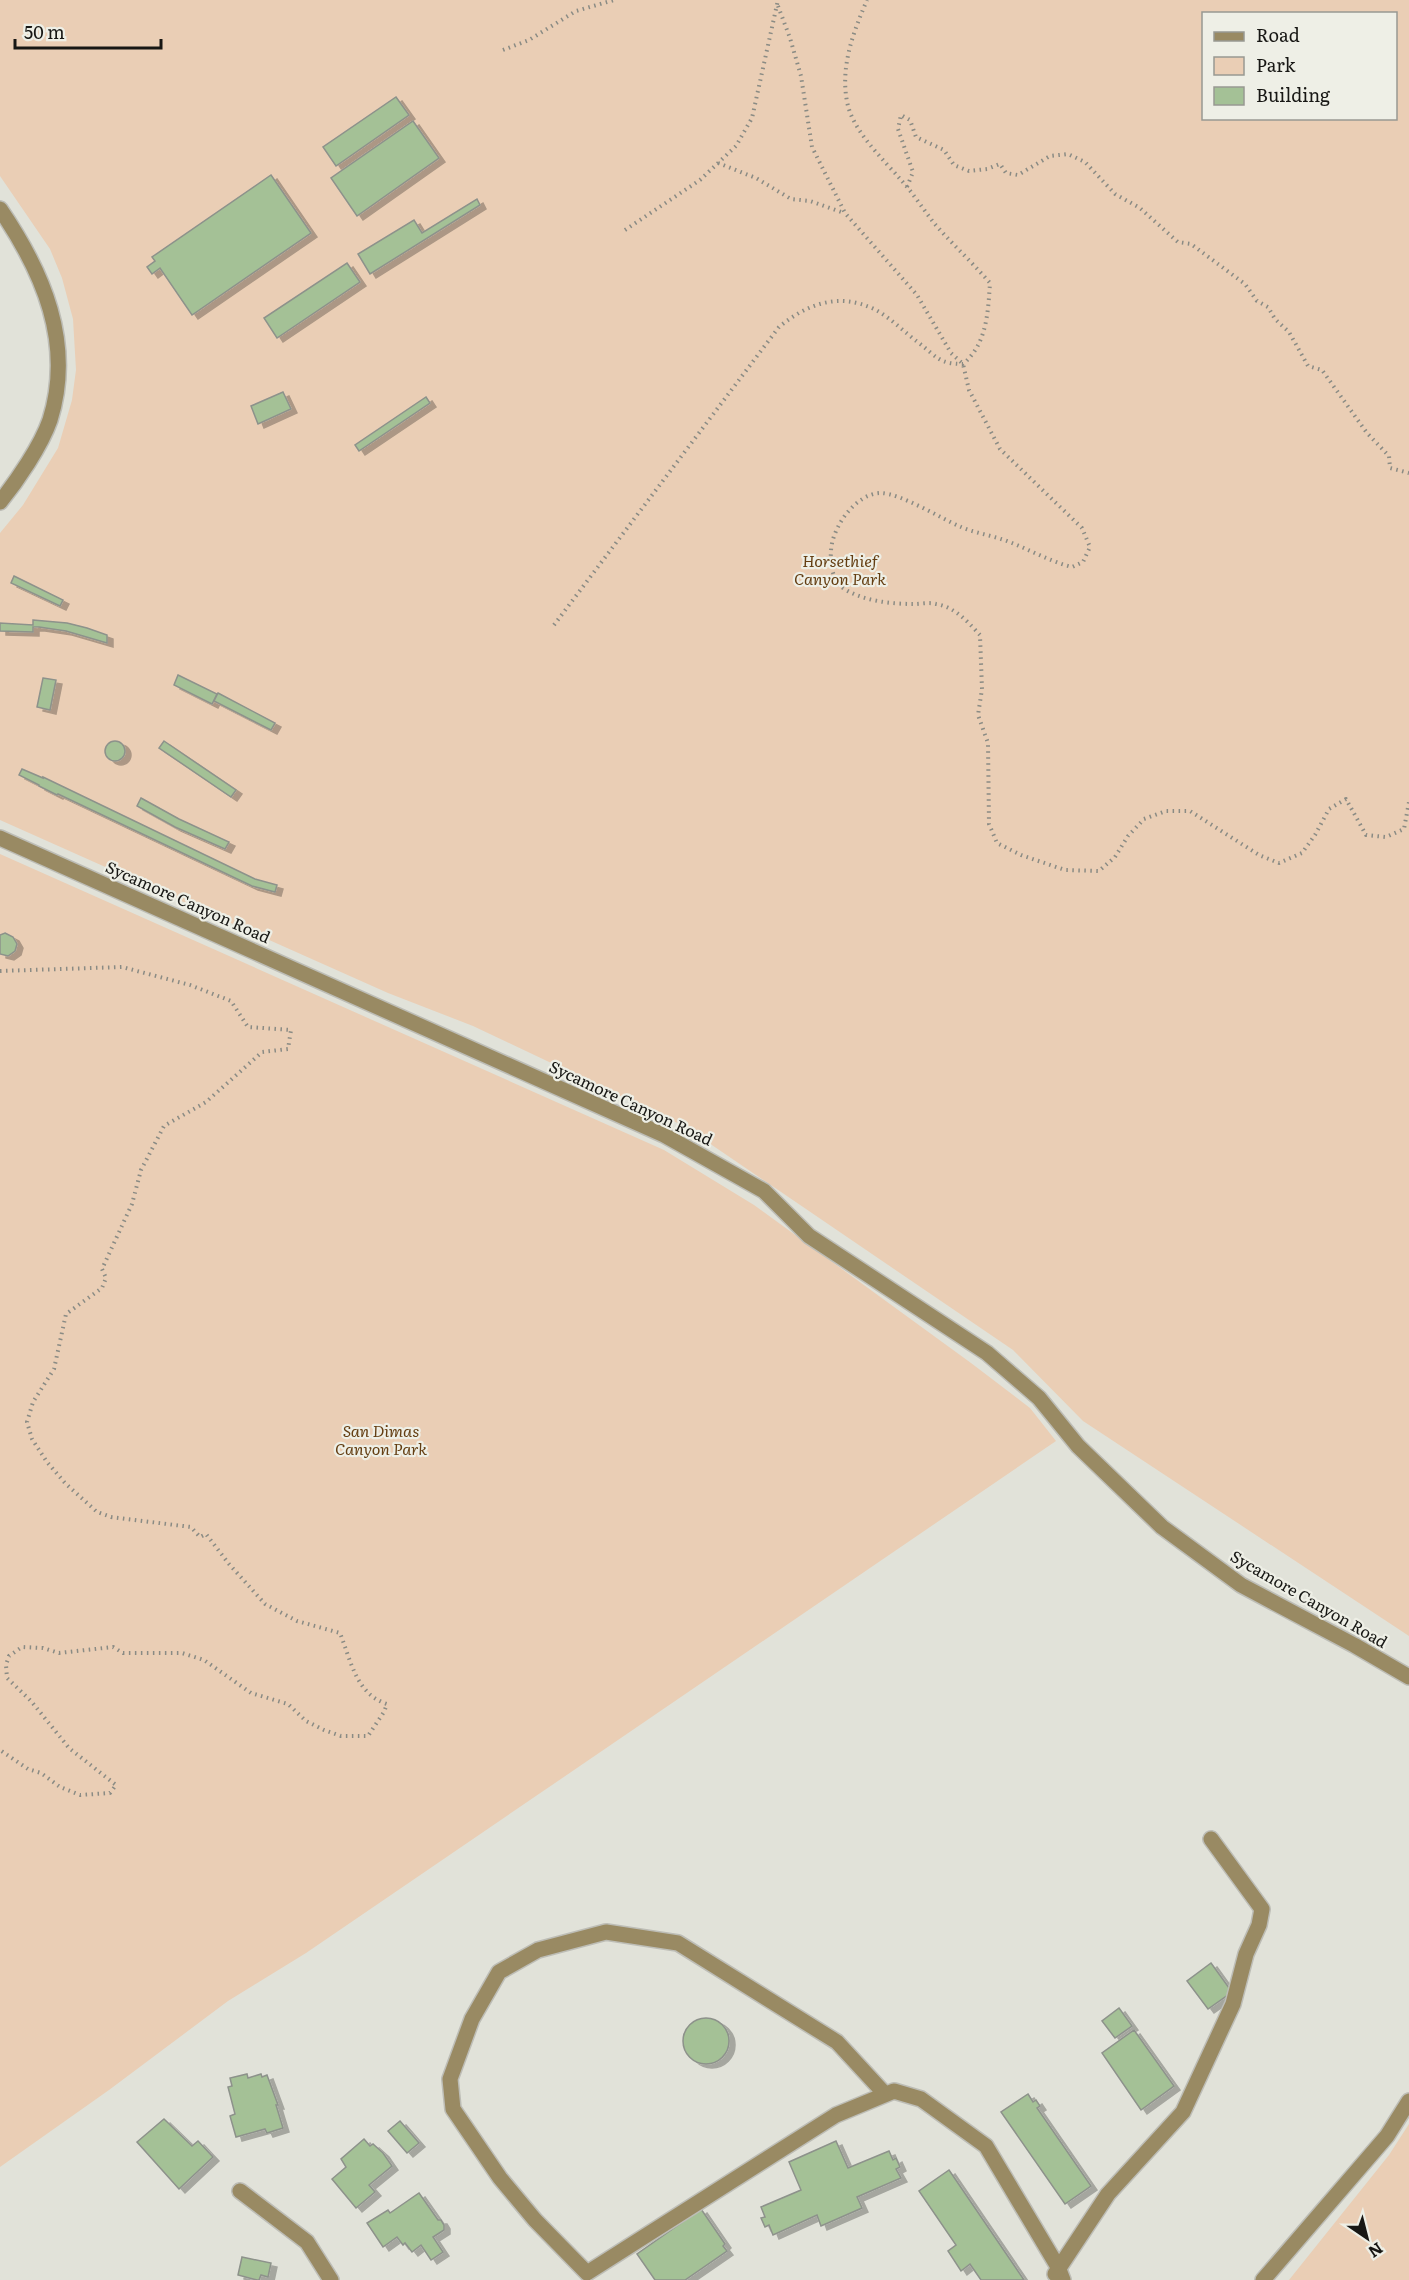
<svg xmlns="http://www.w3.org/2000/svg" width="1409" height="2280" font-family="Literata,serif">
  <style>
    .green { fill: #eaceb5; fill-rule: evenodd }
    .building { fill: #a4c196; stroke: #8d928b; stroke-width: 1.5; filter: url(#shadow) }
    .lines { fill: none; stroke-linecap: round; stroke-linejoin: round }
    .minor-casing { stroke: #bdbdb6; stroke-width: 18 }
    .path { stroke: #8a8b84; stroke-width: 4; stroke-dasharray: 1.5 4.5; stroke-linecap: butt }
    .minor { stroke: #998a63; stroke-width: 15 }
    .labels { text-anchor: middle; stroke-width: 4.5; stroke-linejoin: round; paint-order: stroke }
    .park-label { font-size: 16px; font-style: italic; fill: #643e12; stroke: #eeefe6 }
    .street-label { font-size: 16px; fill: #171714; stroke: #eeefe6 }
  </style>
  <defs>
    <filter id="shadow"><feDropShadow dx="6" dy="4" stdDeviation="0" flood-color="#0004"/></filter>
  </defs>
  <rect width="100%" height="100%" fill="#e1e2d9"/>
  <!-- green -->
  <g class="green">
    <path d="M0 0H1409V1636L1083 1421 1013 1350 684 1126 473 1026 388 993 0 820V533L23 505 58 448 72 400 76 370 73 319 62 278 50 249 0 176ZM1204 14H1396V118H1204Z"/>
    <polygon points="0,854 664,1150 754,1205 971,1363 1030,1408 1056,1441 306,1953 228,2001 109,2090 0,2167"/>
    <polygon points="1409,2124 1409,2280 1289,2280 1389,2155"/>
  </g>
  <!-- building -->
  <g class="building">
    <polygon points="396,97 409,115 336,166 323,147"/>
    <polygon points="413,121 439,158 357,216 331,178"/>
    <polygon points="271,175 311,233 192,315 160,268 152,274 147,267 155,261 152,257"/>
    <polygon points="477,199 480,205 370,274 358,254 414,220 422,233"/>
    <polygon points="347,263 360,282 277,338 264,318"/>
    <polygon points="283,392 291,409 258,424 251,406"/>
    <polygon points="426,397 430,403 359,451 355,445"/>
    <polygon points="14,576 63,600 60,606 11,583"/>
    <polygon points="33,620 67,623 87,628 107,635 107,643 66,631 39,627 33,627 33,632 0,631 0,623 33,625"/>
    <polygon points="178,675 217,694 212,704 174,685"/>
    <polygon points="43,678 56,680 50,710 37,707"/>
    <polygon points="218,693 275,723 271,730 214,701"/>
    <circle cx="115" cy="751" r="10"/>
    <polygon points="164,741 236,790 231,797 159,748"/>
    <polygon points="22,769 43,778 43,777 255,879 277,885 275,892 252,886 58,794 57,795 39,786 39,785 19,775"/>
    <polygon points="141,798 179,819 229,842 225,849 175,827 137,806"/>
    <polygon points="5,933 13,937 17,944 15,951 8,956 0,954 0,935"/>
    <polygon points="1211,1963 1232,1992 1208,2009 1187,1981"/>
    <polygon points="1119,2008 1132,2026 1115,2038 1102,2021"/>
    <circle cx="706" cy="2041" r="23"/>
    <polygon points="1134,2030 1174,2086 1141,2110 1102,2053"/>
    <polygon points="247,2074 248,2078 261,2074 262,2077 267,2075 278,2105 276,2105 283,2128 267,2133 265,2129 236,2137 230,2116 235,2114 228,2087 232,2086 230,2078"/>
    <polygon points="1028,2094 1033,2102 1036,2100 1040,2106 1037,2108 1091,2186 1065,2204 1001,2112"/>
    <polygon points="164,2119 192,2146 198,2141 213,2157 179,2189 137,2142"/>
    <polygon points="400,2121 419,2143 407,2153 388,2131"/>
    <polygon points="364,2139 370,2146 373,2144 383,2153 392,2166 369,2185 375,2192 356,2208 332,2179 346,2167 341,2159"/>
    <polygon points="836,2141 848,2168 889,2151 893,2160 896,2158 900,2167 896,2169 901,2178 857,2197 862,2208 821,2226 817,2215 773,2235 769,2225 765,2227 761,2218 765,2217 761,2207 801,2190 789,2162"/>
    <polygon points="949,2170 1024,2280 981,2280 970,2264 961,2271 948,2251 956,2245 919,2191"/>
    <polygon points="419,2193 438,2220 441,2220 444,2225 444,2230 433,2237 443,2252 431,2260 421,2245 412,2252 405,2243 403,2245 397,2237 383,2247 367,2223 388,2210 390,2213"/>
    <polygon points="701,2209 725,2244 723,2246 727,2251 685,2280 655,2280 637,2254"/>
    <polygon points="242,2257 271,2263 268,2277 261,2275 259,2280 257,2280 238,2275"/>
  </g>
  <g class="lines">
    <defs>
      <g id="minor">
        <path d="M0 209C43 272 74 343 50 420 41 446 17 481 0 502"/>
        <polyline points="0,838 664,1135 764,1191 809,1236 987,1353 1039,1398 1078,1446 1162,1527 1241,1585 1354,1645 1409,1677"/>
        <polyline points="885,2094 837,2042 678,1943 606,1932 538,1950 499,1972 472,2019 450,2079 453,2109 500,2178 535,2220 587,2273 836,2115 894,2091 921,2099 986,2146 1058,2267 1063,2280"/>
        <polyline points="240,2191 307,2242 331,2280"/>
        <polyline points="1055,2274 1108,2194 1183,2112 1233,2004 1246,1954 1259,1925 1262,1909 1211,1839"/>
        <polyline points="1263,2280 1387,2136 1409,2101"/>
      </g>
    </defs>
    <!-- minor casing -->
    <use href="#minor" class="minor-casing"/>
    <!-- path -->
    <g class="path">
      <path d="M778 6 790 38 801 76 812 147 845 213 917 295 951 353 963 364 969 390 1000 449 1082 528 1090 547 1083 562 1072 567C1048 561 1027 548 1004 540 990 535 975 533 961 527 940 518 902 494 881 493 856 493 832 527 831 551 830 563 832 580 843 588 862 601 891 604 914 604 921 604 929 602 936 604 955 607 968 622 980 635L982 689 978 715 988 743 989 824 997 843 1021 855 1065 870 1099 871 1115 857 1128 836 1144 819 1166 811H1190L1259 855 1279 863 1302 853 1315 835 1329 809 1346 799 1366 835 1386 837 1404 829 1409 802"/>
      <polyline points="503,50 529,40 576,11 614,0"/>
      <polyline points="718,163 756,178 791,199 810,201 844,213"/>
      <polyline points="907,187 913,172 898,129 901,115 910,120 916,137 944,150 954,165 969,171 987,169 1000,164 1006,173 1018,175 1050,156 1068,154 1085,162 1115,194 1140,208 1178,242 1191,244 1245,284 1257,301 1268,307 1275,319 1289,332 1308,366 1322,370 1367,433 1389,456 1390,468 1409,473"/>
      <polyline points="625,230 700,180 736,146 752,118 778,0"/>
      <path d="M554 625 779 327C807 304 838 292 874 309 890 317 905 333 919 343 937 357 939 364 963 364 987 344 988 312 990 283 972 262 952 244 934 223 923 209 913 193 901 180 883 159 855 133 848 106 839 69 853 33 867 0"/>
      <path d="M0 971 122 967 190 985 231 1001 248 1027 291 1030 288 1049 262 1052 206 1102 164 1126 141 1170 132 1204 102 1269 106 1278 102 1288 66 1314 54 1369 33 1402 27 1422 32 1439 47 1462 65 1483 97 1512 111 1517 191 1527 200 1537 206 1534 229 1564 265 1604 297 1621 340 1633C351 1661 356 1694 387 1704L384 1712 368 1736H341L324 1730 306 1721 288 1704 251 1693 204 1660 182 1653H123L113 1647 59 1653 43 1648 22 1647 9 1656 6 1665 7 1678 31 1701 69 1748 116 1785 110 1793 80 1795 60 1787 41 1773 28 1769 0 1750"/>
    </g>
    <!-- minor -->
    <use href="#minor" class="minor"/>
  </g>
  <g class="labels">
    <!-- park labels -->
    <g class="park-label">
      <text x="840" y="567">Horsethief<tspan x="840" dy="18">Canyon Park</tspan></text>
      <text x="381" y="1437">San Dimas<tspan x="381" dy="18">Canyon Park</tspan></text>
    </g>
    <!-- street labels -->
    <g class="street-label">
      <text transform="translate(188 902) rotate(24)" y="6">Sycamore Canyon Road</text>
      <text transform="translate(631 1103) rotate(25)" y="6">Sycamore Canyon Road</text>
      <text transform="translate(1309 1599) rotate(30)" y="6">Sycamore Canyon Road</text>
    </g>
  </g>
  <!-- legend -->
  <rect x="1202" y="12" width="195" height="108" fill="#eeefe6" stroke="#989992" stroke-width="1.5"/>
  <rect x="1214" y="32" width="30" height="9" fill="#998a63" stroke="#989992" stroke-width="1.5"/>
  <text x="1256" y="42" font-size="18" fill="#171714">Road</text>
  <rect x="1214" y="57" width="30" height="18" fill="#eaceb5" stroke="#989992" stroke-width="1.5"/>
  <text x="1256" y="72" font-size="18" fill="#171714">Park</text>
  <rect x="1214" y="87" width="30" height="18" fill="#a4c196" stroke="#989992" stroke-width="1.5"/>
  <text x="1256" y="102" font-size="18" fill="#171714">Building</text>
  <!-- north arrow -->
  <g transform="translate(1367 2238) rotate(145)" stroke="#eeefe6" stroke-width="4.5" paint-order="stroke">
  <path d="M0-4.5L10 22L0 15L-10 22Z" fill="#171714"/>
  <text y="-9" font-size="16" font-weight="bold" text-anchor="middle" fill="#171714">N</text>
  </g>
  <!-- scale -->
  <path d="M15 39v9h146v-9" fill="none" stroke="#171714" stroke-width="3"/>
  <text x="24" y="39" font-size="18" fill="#171714" stroke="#eeefe6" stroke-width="4.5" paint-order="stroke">50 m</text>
</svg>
